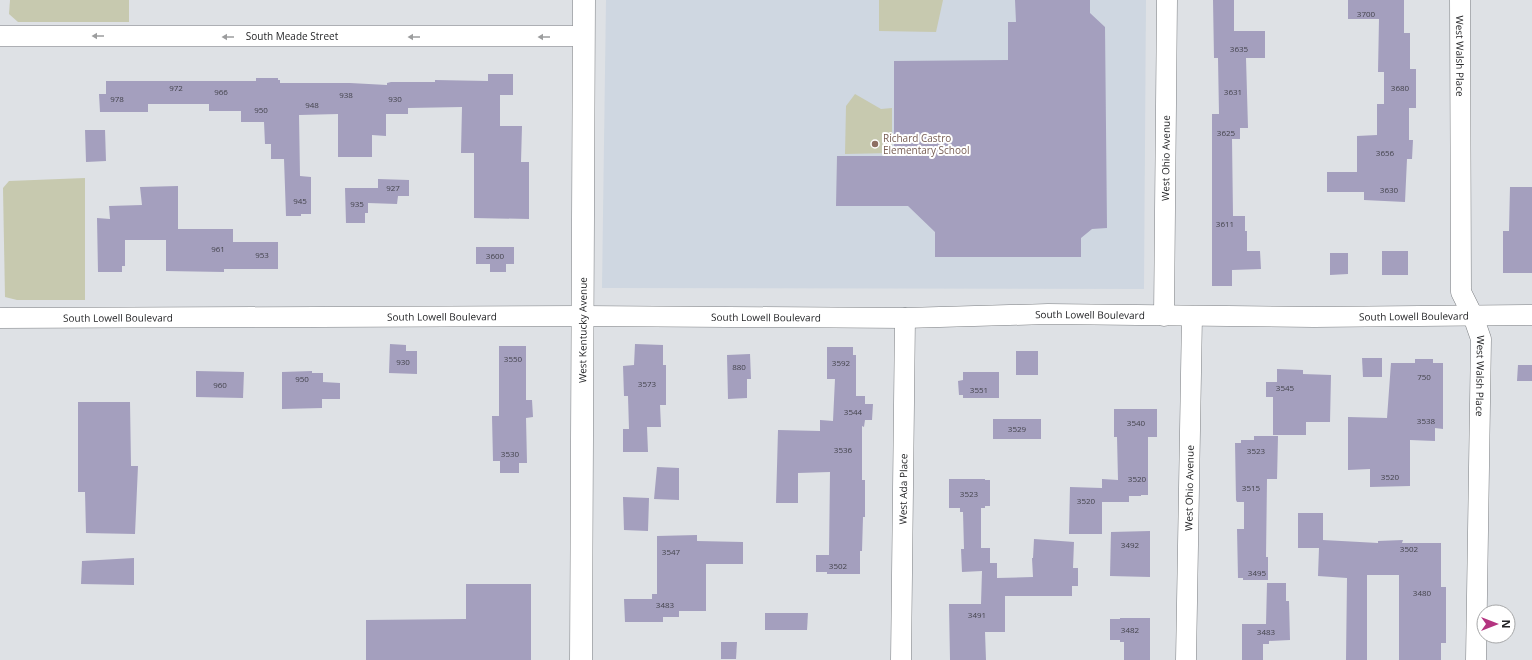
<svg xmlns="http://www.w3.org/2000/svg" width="1532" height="660" font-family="'Open Sans',sans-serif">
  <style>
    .built { fill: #cfd7e1 }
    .green { fill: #c7c9af }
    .building { fill: #a49fbe }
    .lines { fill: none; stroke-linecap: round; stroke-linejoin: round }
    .minor-casing { stroke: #7c7f83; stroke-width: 21 }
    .tertiary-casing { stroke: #7c7f83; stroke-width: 23 }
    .minor { stroke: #fff; stroke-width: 20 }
    .tertiary { stroke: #fff; stroke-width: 22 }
    .oneway { fill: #9c9d9e }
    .education-dot { fill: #8d6e63; stroke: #fff; stroke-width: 1.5 }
    .labels { text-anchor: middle; stroke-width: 4; stroke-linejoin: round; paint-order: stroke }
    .number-label { font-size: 8px; fill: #44444d }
    .street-label { font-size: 10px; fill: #242527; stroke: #fff }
    .education-label { font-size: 10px; fill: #785e54; stroke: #fff; text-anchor: start }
  </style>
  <rect width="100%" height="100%" fill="#dee1e5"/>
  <!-- built -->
  <polygon class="built" points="606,0 1146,0 1144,289 602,288"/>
  <!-- green -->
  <g class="green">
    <polygon points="10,0 129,0 129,22 18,22 9,14"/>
    <polygon points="879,0 943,0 936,32 879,31"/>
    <polygon points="855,94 881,109 892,108 892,153 845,154 846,106"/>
    <polygon points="85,178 85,300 17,300 5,297 3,188 9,181"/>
  </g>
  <!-- building -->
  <g class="building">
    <polygon points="1015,0 1090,0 1090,13 1105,27 1107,228 1092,229 1081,238 1081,257 935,257 935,232 908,206 836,206 837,156 894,156 894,61 1008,60 1008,22 1016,22"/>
    <polygon points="1213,0 1234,0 1234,31 1265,31 1265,58 1246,58 1248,128 1240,128 1240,139 1232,139 1233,216 1245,216 1245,231 1247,231 1247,251 1260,251 1261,269 1232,270 1232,286 1212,286 1212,114 1219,114 1218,58 1214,58"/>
    <polygon points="1348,0 1404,0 1404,33 1410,33 1410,69 1416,69 1416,108 1409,108 1409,140 1413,140 1412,159 1407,159 1405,202 1364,200 1364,192 1327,192 1327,172 1357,172 1357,136 1377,135 1377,104 1384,104 1384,72 1378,72 1379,19 1348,19"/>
    <polygon points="488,74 513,74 513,95 500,95 500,126 522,126 521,162 529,162 529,219 474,218 474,153 461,153 462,107 408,108 408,114 386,114 386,136 372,135 372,157 338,157 338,114 299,115 300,176 311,177 311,214 301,214 301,216 286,216 284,159 271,159 271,144 265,144 264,122 241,122 241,111 209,111 209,104 148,104 148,112 100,112 99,94 106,94 106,81 256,81 256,78 278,78 278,80 280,80 280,83 350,83 387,85 387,83 391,82 435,82 435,80 488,81"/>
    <polygon points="85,130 105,130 106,161 86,162"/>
    <polygon points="378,179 409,180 409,196 398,196 397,204 368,203 368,213 365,213 365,223 346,223 345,188 378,188"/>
    <polygon points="178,186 178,229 233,229 233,242 278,242 278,269 224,269 224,272 166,271 166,240 125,240 125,266 122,266 122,272 98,272 97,218 110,219 109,206 142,205 140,187"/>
    <polygon points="1510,187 1532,187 1532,273 1503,273 1503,231 1509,231"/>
    <polygon points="476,247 514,247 514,264 506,264 506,272 490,272 490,264 476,264"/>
    <rect x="1382" y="251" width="26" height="24"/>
    <polygon points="1330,253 1348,253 1348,274 1330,275"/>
    <polygon points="390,344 406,345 406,351 417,351 417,374 389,373"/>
    <polygon points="635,344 663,345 663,365 666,365 666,405 660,405 661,427 647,427 648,452 623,452 623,429 629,429 628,396 624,396 623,366 634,365"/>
    <polygon points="499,346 526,346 526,400 532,400 533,417 526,418 527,463 519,463 519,473 500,473 500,461 493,461 492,416 499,416"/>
    <polygon points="827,347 853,347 853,355 856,355 856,396 865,396 865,404 873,404 872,420 865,420 864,427 862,426 862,480 865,480 865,517 863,517 862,551 860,551 860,574 827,574 827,572 816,572 816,555 829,555 830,472 798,473 798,503 776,503 778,430 820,431 820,420 833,421 835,379 827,379"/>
    <rect x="1016" y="351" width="22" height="24"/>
    <polygon points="750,354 751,379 747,379 747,398 728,399 727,355"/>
    <polygon points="1362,358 1382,358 1382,377 1363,377"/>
    <polygon points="1415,359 1433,359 1433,363 1443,363 1443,429 1435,428 1435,441 1410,440 1410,486 1370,487 1370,469 1348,470 1348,417 1387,418 1391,363 1415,363"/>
    <polygon points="1518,365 1532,365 1532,381 1517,381"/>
    <polygon points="1277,369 1303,370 1303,374 1331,375 1330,422 1306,422 1306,435 1273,435 1273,397 1266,397 1266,382 1277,382"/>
    <polygon points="196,371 244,372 243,398 196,397"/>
    <polygon points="312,371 312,373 323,373 323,382 340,383 340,399 322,399 322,408 282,409 282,372"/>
    <polygon points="963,372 999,372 999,398 963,398 963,395 959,395 958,381 963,380"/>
    <polygon points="78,402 130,402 131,466 138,466 135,534 86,533 85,492 78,492"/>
    <polygon points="1114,409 1157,409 1157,437 1148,437 1148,495 1141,495 1141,496 1129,496 1129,502 1102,502 1102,534 1069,534 1070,487 1102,488 1102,479 1118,480 1117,437 1114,437"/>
    <rect x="993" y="419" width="48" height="20"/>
    <polygon points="1254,436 1278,436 1277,479 1267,479 1266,557 1268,557 1268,580 1243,580 1243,578 1238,578 1237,529 1244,529 1244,502 1237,502 1236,500 1235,443 1241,443 1241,440 1254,440"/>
    <polygon points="657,467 679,468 679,500 654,499"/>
    <polygon points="949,479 985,479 985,480 990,480 990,506 985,506 985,508 981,508 981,548 990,548 990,563 997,563 997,578 1033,577 1032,558 1033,558 1034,539 1074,542 1073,568 1078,568 1078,586 1072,586 1072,596 1005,596 1005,632 985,632 986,660 950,660 949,604 981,604 982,571 962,572 961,549 964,549 963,512 960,512 960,508 949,508"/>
    <polygon points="623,497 649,498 648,531 624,530"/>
    <polygon points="1298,513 1323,513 1323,540 1378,543 1378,541 1403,540 1402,543 1441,543 1441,587 1446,587 1446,643 1441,643 1441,660 1399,660 1399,575 1367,575 1367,660 1346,660 1347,578 1318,576 1319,548 1298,548"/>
    <polygon points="1150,531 1150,577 1110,576 1111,532"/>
    <polygon points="697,535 697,541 743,542 743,564 706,564 706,611 679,611 679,617 663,617 663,622 625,622 624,599 652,599 652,594 657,594 657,536"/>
    <polygon points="134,558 134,585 81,584 82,561"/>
    <polygon points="1267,583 1286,583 1286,601 1289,601 1290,640 1269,641 1269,644 1263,644 1263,660 1242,660 1242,624 1266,624"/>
    <polygon points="466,584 531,584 531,660 366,660 366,620 466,619"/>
    <polygon points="765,613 808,613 807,630 765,630"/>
    <polygon points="1120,618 1150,618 1150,660 1124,660 1124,642 1120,642 1120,640 1110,640 1110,619 1120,619"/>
    <polygon points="721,642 737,642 736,659 721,659"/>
  </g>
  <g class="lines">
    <defs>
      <g id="minor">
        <path id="s1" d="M1460 0 1461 292 1473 316 1481 339 1476 660"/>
        <path id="s2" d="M0 36H583"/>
        <path id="s3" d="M1164 316 1167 0"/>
        <path id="s4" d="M0 318 582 316 905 318 1048 314 1314 317 1532 315"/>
        <path id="s5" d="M901 660 905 318"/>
        <path id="s6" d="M1186 660 1192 316"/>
      </g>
      <g id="tertiary">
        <path id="s7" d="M581 660 584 0"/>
      </g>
    </defs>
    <!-- minor casing -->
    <use href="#minor" class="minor-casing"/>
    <!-- tertiary casing -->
    <use href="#tertiary" class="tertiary-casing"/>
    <!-- minor -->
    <use href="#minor" class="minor"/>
    <!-- tertiary -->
    <use href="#tertiary" class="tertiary"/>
  </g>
  <!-- one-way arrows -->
  <defs><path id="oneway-solid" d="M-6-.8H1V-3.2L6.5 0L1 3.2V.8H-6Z"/></defs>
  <g class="oneway">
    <use href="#oneway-solid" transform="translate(98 36) rotate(-180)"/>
    <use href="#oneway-solid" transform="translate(228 37) rotate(-180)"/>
    <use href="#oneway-solid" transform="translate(414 37) rotate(-180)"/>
    <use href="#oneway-solid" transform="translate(544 37) rotate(180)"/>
  </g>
  <!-- markers -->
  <circle class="education-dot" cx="875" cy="144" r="4"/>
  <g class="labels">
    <!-- number labels -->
    <g class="number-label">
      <text x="1366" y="17">3700</text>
      <text x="1239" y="52">3635</text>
      <text x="176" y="91">972</text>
      <text x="1400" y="91">3680</text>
      <text x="221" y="95">966</text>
      <text x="1233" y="95">3631</text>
      <text x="346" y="98">938</text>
      <text x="117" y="102">978</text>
      <text x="395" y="102">930</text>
      <text x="312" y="108">948</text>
      <text x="261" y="113">950</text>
      <text x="1226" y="136">3625</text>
      <text x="1385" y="156">3656</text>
      <text x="393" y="191">927</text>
      <text x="1389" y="193">3630</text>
      <text x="300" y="204">945</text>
      <text x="357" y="207">935</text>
      <text x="1225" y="227">3611</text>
      <text x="218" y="252">961</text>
      <text x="262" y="258">953</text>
      <text x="495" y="259">3600</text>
      <text x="513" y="362">3550</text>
      <text x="403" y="365">930</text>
      <text x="841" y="366">3592</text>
      <text x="739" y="370">880</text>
      <text x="1424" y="380">750</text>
      <text x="302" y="382">950</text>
      <text x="647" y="387">3573</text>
      <text x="220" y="388">960</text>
      <text x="1285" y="391">3545</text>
      <text x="979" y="393">3551</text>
      <text x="853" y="415">3544</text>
      <text x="1426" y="424">3538</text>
      <text x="1136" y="426">3540</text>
      <text x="1017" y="432">3529</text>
      <text x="843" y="453">3536</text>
      <text x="1256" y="454">3523</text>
      <text x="510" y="457">3530</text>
      <text x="1390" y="480">3520</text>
      <text x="1137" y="482">3520</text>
      <text x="1251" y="491">3515</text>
      <text x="969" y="497">3523</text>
      <text x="1086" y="504">3520</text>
      <text x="1130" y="548">3492</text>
      <text x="1409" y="552">3502</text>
      <text x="671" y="555">3547</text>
      <text x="838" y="569">3502</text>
      <text x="1257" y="576">3495</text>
      <text x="1422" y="596">3480</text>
      <text x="665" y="608">3483</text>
      <text x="977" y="618">3491</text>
      <text x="1130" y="633">3482</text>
      <text x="1266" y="635">3483</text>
    </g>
    <!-- street labels -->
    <g class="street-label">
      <text dy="4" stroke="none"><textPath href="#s2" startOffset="292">South Meade Street</textPath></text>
      <text dy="4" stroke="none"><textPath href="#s1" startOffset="56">West Walsh Place</textPath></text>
      <text dy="4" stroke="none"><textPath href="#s3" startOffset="158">West Ohio Avenue</textPath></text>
      <text dy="4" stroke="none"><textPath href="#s4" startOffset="1090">South Lowell Boulevard</textPath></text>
      <text dy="4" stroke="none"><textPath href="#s4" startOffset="442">South Lowell Boulevard</textPath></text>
      <text dy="4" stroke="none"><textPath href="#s4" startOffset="766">South Lowell Boulevard</textPath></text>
      <text dy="4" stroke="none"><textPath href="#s4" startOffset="1414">South Lowell Boulevard</textPath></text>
      <text dy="4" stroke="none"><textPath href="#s4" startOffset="118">South Lowell Boulevard</textPath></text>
      <text dy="4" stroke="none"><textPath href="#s7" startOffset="330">West Kentucky Avenue</textPath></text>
      <text dy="4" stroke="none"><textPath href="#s1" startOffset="380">West Walsh Place</textPath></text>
      <text dy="4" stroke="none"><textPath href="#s6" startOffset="172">West Ohio Avenue</textPath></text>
      <text dy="4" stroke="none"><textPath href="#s5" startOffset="171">West Ada Place</textPath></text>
    </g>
    <!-- education labels -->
    <g class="education-label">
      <text x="883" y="142">Richard Castro<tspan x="883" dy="12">Elementary School</tspan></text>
    </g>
  </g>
  <!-- north arrow -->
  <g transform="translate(1496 624) rotate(90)"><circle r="19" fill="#ffffff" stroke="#a7a8a9"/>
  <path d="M0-3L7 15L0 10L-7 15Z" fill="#b43480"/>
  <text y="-6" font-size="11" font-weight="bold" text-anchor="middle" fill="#242527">N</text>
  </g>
</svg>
